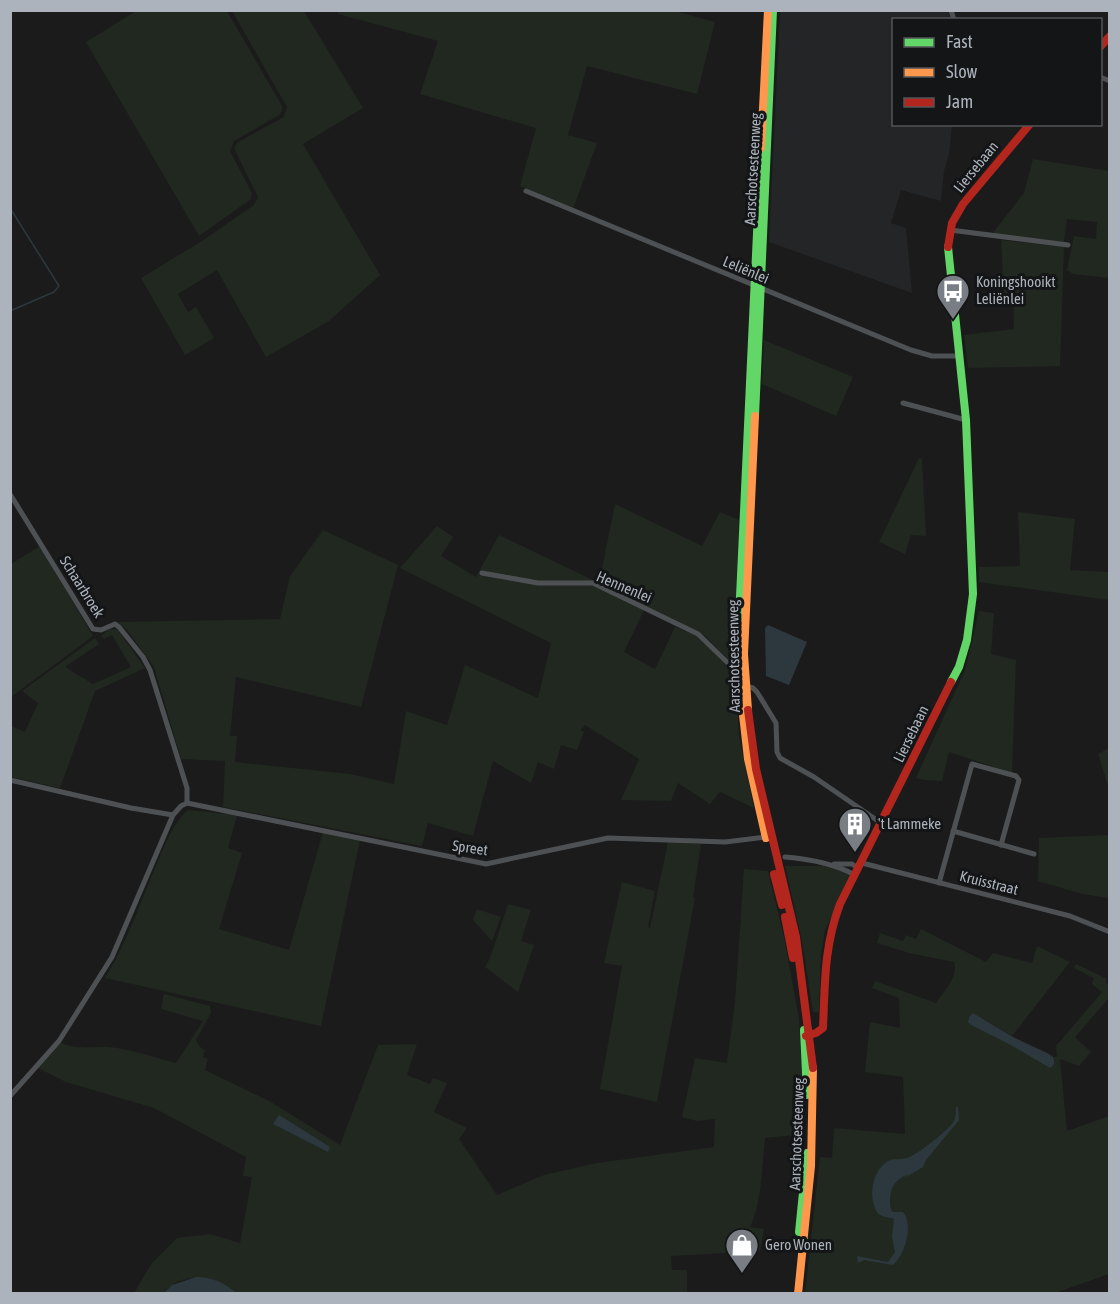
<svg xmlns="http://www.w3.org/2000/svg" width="1120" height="1304" font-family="'Asap Condensed',sans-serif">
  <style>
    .built { fill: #242527 }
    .green { fill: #202820 }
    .water { fill: #2d383e }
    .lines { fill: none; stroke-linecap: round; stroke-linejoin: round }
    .stream { stroke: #2d383e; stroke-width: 1.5 }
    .street { stroke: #4e5154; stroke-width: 5 }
    .fast { stroke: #63d668; stroke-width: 8 }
    .slow { stroke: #ff974d; stroke-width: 8 }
    .jam { stroke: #b3261e; stroke-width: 8 }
    .labels { text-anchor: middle; stroke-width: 6; stroke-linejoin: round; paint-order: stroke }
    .street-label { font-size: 15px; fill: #acb3bc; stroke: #141517 }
    .poi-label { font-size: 15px; fill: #acb3bc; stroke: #141517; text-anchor: start }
  </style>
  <rect width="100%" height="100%" fill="#1b1b1b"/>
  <!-- built -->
  <polygon class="built" points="780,11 948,11 951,19 894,20 894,124 952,125 949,154 944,171 941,201 901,190 891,223 906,228 912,293 769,242"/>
  <!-- green -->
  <g class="green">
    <polygon points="338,10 671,10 715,22 697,94 587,66 568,135 597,143 573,209 520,186 536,128 420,94 438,41 338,14"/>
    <polygon points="136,11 227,11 282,106 282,111 279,115 234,141 230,151 252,193 251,199 199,236 86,42"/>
    <polygon points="232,11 304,11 363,108 303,144 380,275 329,321 266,357 217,270 178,294 188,312 196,307 214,338 185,355 141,278 202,241 254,205 258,197 234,148 238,142 284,117 287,107"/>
    <polygon points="1033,159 1109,171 1109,278 1073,274 1067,270 1074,236 1096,239 1097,222 1067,219 1064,242 992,234 1024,193"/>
    <polygon points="1001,240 1064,247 1060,366 968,368 964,335 1014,329 1013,296 1004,296"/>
    <polygon points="764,340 853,377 836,416 762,384"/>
    <polygon points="919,458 922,459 926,536 911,535 905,554 879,542"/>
    <polygon points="615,504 702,546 720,512 739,520 734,665 705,636 695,630 644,610 624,652 655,669 675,627 697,636 729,668 735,670 739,736 754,808 720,792 710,804 678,783 671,801 621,800 639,759 585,725 581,730 584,732 577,750 561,745 554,769 538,762 531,783 493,761 473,836 428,823 422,846 223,807 225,761 181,759 154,667 127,630 117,622 280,619 290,576 323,530 398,565 361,707 236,677 230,736 237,736 235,762 350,774 394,784 406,711 447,725 465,665 538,698 551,643 400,568 437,526 453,537 441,556 476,577 499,535 599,583"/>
    <polygon points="1018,512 1075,519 1070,570 1109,572 1109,600 979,582 979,567 1020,566"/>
    <polygon points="40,546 93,636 11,697 11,564"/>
    <polygon points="979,611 994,613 991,654 1016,660 1012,773 949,752 942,781 925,780 916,778 965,670"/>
    <polygon points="117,629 145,668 95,691 60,788 11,777 11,726 25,732 38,703 22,691 95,638 99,644 65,667 93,684 131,667 112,635 104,639 101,636 109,630"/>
    <polygon points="1109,748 1109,789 1098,754"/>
    <path d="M188 810 237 815 228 848 242 853 219 929 289 950 323 832 360 840 321 1026 105 978C125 945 138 910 152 875 161 855 171 824 188 810Z"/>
    <polygon points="1109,835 1109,898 1082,894 1038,881 1039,838"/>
    <polygon points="668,842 701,844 693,897 695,898 657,1102 600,1089 622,966 604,963 622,882 655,891 648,927 650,928"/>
    <polygon points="785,866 830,866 852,875 825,930 821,954 819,1012 813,1012 802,941"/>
    <path d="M744 869 768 871 785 942 799 1019 805 1134 765 1138C762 1164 762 1203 750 1227L764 1229 760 1251 671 1256 672 1270H687V1293L236 1294C217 1275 181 1270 164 1293H134L152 1263 177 1238 210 1234 240 1243 252 1177 243 1176 246 1157 154 1108 66 1082 38 1068 61 1043C80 1051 97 1045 117 1048 136 1051 156 1058 176 1063L203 1021 161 1009 164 994 210 1006 211 1013 196 1040 200 1047 205 1050 203 1057 208 1059 205 1070 271 1102 340 1145 378 1045 417 1044 407 1075 430 1084 433 1078 447 1083 434 1112 467 1128 459 1139 497 1195 544 1175 597 1163 714 1147 715 1119 697 1121 682 1117 695 1058 727 1063 735 1002Z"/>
    <polygon points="508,904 531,910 521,941 534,945 518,992 485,967 490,958"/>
    <polygon points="477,909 501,917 492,941 473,920"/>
    <path d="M921 929 986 962 993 953 1032 963 1037 946 1070 962 1012 1036 973 1013 969 1017 968 1022 971 1025 1055 1063 1053 1057H1057L1056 1046 1102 992 1092 984 1094 978 1074 968 1076 964 1107 979 1106 982 1109 985V998L1075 1037 1091 1052 1079 1066 1060 1059 1067 1131 1109 1116V1274L1055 1293 805 1294 820 1157 832 1158 834 1128 905 1134 903 1077 865 1072 870 1022 900 1028 899 998 872 988 875 981 936 1003C944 991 959 976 954 962L909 953 877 943 880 933 903 941 906 935 916 939Z"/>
  </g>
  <!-- water -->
  <g class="water">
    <polygon points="768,625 807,642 789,685 766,676 765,628"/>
    <path d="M973 1013 1013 1037 1049 1054 1053 1057C1055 1062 1055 1065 1050 1068L1009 1044 971 1025 968 1022 969 1017Z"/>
    <path d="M956 1107H958L959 1120 926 1160 923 1167 901 1180 909 1174C892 1180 888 1192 891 1210L893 1212H903C914 1226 905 1254 893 1265L864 1260 858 1263 857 1256 888 1262 895 1252 892 1237 894 1219C888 1217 880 1217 877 1212 868 1196 872 1171 888 1161 894 1158 900 1160 907 1158 916 1156 950 1129 954 1121 956 1117 956 1111 956 1107Z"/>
    <polygon points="279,1115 330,1147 328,1152 273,1124"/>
    <path d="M196 1277C212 1277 225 1283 236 1293H164L172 1285Z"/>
  </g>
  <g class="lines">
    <!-- stream -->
    <polyline class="stream" points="10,208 59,286 54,292 10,311"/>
    <!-- street -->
    <g class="street">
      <polyline points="951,10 954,20"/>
      <polyline points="1100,77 1110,81"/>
      <polyline points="526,191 911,350 932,356 960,356"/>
      <polyline points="950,230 1068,245"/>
      <polyline points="903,403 966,420"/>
      <polyline points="10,494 93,629 101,630 115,624 119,627 143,657 150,670 187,788 187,803"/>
      <polyline points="482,573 538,583 593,583 698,634 732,667 739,668"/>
      <polyline points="745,686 753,688 757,692 776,723 777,752 780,758 814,777 881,823"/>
      <polyline points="10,780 131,808 173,815"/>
      <polyline points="953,831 1034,854"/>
      <path d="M785 857C810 859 833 863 855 875"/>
      <polyline points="862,863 1070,916 1110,932"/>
      <polyline points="834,864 852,864 858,868"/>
      <polyline points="939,883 972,764 1016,776 1019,780 1001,845"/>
      <polyline points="10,1096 59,1041 112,957 173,815 181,806 187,803 486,864 608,838 725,842 766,837"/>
    </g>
    <!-- fast -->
    <g class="fast">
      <polyline points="948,247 966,420 973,594 967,640 959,667 951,682"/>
      <polyline points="755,416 773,10"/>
      <polyline points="739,618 761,148"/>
      <polyline points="804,1030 807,1095"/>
      <polyline points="799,1232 807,1153"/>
    </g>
    <!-- slow -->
    <g class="slow">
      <polyline points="761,148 768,10"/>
      <polyline points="739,679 748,759 766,838"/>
      <polyline points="748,710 744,654 755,416"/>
      <polyline points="798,1294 811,1166 813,1068"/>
    </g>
    <!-- jam -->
    <g class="jam">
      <polyline points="1100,47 1110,36"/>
      <polyline points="948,247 952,223 963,204 1030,124"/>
      <polyline points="748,710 756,769 796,937 813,1068"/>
      <polyline points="774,874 782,905"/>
      <polyline points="785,917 793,958"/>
      <path d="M806 1036 816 1033 823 1028C825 983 824 946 840 904L951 682"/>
    </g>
  </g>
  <!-- icons -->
  <defs>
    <symbol id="bus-pin" viewBox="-11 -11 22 30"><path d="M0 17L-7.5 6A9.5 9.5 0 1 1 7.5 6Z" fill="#797e84" stroke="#141517"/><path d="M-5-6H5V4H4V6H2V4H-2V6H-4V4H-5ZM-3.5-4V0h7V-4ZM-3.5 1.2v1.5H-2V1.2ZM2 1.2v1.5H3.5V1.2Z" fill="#fff"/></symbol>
    <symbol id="building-pin" viewBox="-11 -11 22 30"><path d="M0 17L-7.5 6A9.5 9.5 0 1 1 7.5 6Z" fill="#797e84" stroke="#141517"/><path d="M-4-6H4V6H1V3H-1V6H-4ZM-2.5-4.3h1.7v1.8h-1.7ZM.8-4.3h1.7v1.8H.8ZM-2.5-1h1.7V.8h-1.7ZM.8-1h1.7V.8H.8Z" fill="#fff"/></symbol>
    <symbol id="shop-pin" viewBox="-11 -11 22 30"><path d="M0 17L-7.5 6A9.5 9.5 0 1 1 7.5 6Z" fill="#797e84" stroke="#141517"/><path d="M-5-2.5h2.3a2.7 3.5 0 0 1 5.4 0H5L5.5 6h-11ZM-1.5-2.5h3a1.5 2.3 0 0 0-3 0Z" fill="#fff"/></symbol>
  </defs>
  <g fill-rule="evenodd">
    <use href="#bus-pin" x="934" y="272" width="38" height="52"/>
    <use href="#building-pin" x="836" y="805" width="38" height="52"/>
    <use href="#shop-pin" x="723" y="1226" width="38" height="52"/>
  </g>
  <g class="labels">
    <!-- street labels -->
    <g class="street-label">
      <text transform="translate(976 167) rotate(-51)" y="5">Liersebaan</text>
      <text transform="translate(753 169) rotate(-87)" y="5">Aarschotsesteenweg</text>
      <text transform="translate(746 270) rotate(23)" y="5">Leliënlei</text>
      <text transform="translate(82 587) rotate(58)" y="5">Schaarbroek</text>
      <text transform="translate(624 587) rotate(23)" y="5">Hennenlei</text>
      <text transform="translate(734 656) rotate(-91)" y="5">Aarschotsesteenweg</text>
      <text transform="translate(911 734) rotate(-64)" y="5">Liersebaan</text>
      <text transform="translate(470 848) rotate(8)" y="5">Spreet</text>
      <text transform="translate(989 883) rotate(14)" y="5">Kruisstraat</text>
      <text transform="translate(797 1134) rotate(-88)" y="5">Aarschotsesteenweg</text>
    </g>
    <!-- poi labels -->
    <g class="poi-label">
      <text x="976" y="287">Koningshooikt<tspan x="976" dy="17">Leliënlei</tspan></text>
      <text x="878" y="829">'t Lammeke</text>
      <text x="765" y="1250">Gero Wonen</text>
    </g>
  </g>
  <!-- border -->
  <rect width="1120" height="1304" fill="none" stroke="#acb3bc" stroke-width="24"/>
  <!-- legend -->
  <rect x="892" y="18" width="210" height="108" fill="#141517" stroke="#515459" stroke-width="1.5"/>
  <rect x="904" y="38" width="30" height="9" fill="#63d668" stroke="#515459" stroke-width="1.5"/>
  <text x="946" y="48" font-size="18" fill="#acb3bc">Fast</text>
  <rect x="904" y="68" width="30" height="9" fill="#ff974d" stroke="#515459" stroke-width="1.5"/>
  <text x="946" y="78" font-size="18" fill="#acb3bc">Slow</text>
  <rect x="904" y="98" width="30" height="9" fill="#b3261e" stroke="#515459" stroke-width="1.5"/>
  <text x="946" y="108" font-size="18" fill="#acb3bc">Jam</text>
</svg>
